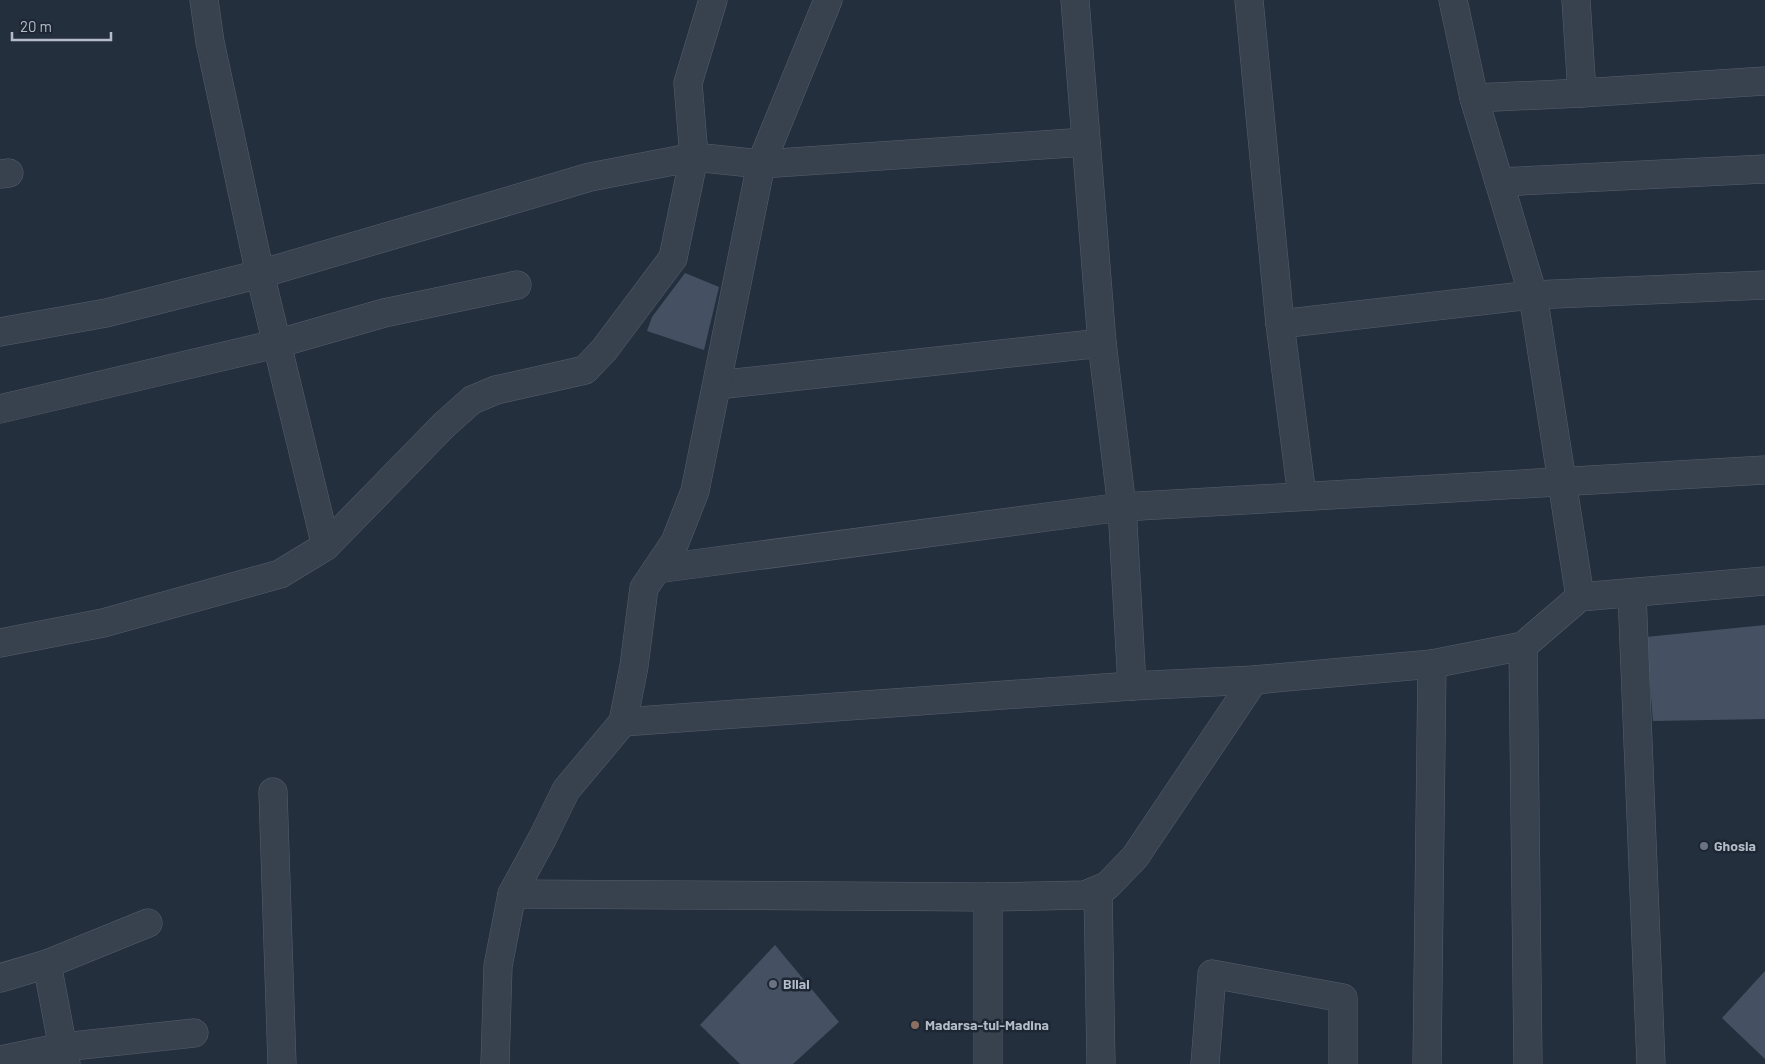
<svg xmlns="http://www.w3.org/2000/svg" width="1765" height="1064" font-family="Barlow,sans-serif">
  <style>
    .building { fill: #455162 }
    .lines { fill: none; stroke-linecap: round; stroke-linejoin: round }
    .street-casing { stroke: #565f6c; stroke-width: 29 }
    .street { stroke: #38414e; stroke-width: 28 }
    .worship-dot { fill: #6b7280; stroke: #1d2633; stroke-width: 2 }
    .education-dot { fill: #8d6e63; stroke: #1d2633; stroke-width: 2 }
    .labels { text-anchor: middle; stroke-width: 5; stroke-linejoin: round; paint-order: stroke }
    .poi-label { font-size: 14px; font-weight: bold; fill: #b4bcc9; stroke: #1d2633; text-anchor: start }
  </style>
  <rect width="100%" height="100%" fill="#242f3e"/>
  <!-- building -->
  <g class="building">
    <polygon points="685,273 719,287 704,350 647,331 652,317"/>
    <polygon points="1765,625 1765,719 1653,721 1646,637"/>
    <polygon points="775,945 839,1022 793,1064 740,1064 700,1025"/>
    <polygon points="1765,971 1765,1059 1722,1018"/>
  </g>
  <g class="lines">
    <defs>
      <g id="street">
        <polyline points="204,0 210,42 260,274 326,546"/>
        <polyline points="1075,0 1102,343 1122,507 1132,686"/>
        <polyline points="1249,0 1280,324 1302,496"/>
        <polyline points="1453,0 1474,98 1533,295 1580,597"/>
        <polyline points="1576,0 1582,93"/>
        <polyline points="1474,98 1582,93 1765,81"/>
        <polyline points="0,174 9,173"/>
        <polyline points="1499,182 1765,169"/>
        <polyline points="1280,324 1532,295 1765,285"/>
        <polyline points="0,332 106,313 260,274 590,177 694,157 761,164 1086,142"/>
        <polyline points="717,385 1102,343"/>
        <polyline points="0,409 276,344 384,313 517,285"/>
        <polyline points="657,569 1122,507 1765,470"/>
        <polyline points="1632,593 1651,1064"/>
        <polyline points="0,643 103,623 280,574 326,546 444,425 472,400 496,390 585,370 604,350 673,258 694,157 688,83 713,0"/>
        <polyline points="1523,646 1528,1064"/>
        <polyline points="623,722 1132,686 1254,680 1432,664 1523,646 1580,597 1765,581"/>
        <polyline points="273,792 282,1064"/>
        <polyline points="1098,890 1101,1064"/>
        <polyline points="512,894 988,897 1085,895 1107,886 1135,857 1254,680"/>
        <polyline points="988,897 988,1064"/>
        <polyline points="47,964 66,1064"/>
        <polyline points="0,978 47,964 148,923"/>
        <polyline points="0,1060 63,1047 194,1033"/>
        <polyline points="495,1064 498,966 512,894 543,837 566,790 623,722 634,666 644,588 675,542 695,491 761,164 828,0"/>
        <polyline points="1205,1064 1212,974 1343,998 1343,1064"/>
        <polyline points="1427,1064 1432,664"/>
      </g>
    </defs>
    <!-- street casing -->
    <use href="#street" class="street-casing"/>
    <!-- street -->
    <use href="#street" class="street"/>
  </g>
  <!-- markers -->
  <g class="worship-dot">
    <circle cx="1704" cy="846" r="5"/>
    <circle cx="773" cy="984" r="5"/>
  </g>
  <circle class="education-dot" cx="915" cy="1025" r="5"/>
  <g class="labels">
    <!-- poi labels -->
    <g class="poi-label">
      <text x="1714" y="851">Ghosia</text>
      <text x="783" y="989">BIlal</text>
      <text x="925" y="1030">Madarsa-tul-Madina</text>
    </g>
  </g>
  <!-- scale -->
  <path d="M12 32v8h99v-8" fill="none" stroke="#b4bcc9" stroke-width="2.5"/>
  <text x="20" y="32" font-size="15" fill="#b4bcc9" stroke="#1d2633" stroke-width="4" paint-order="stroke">20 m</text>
</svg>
